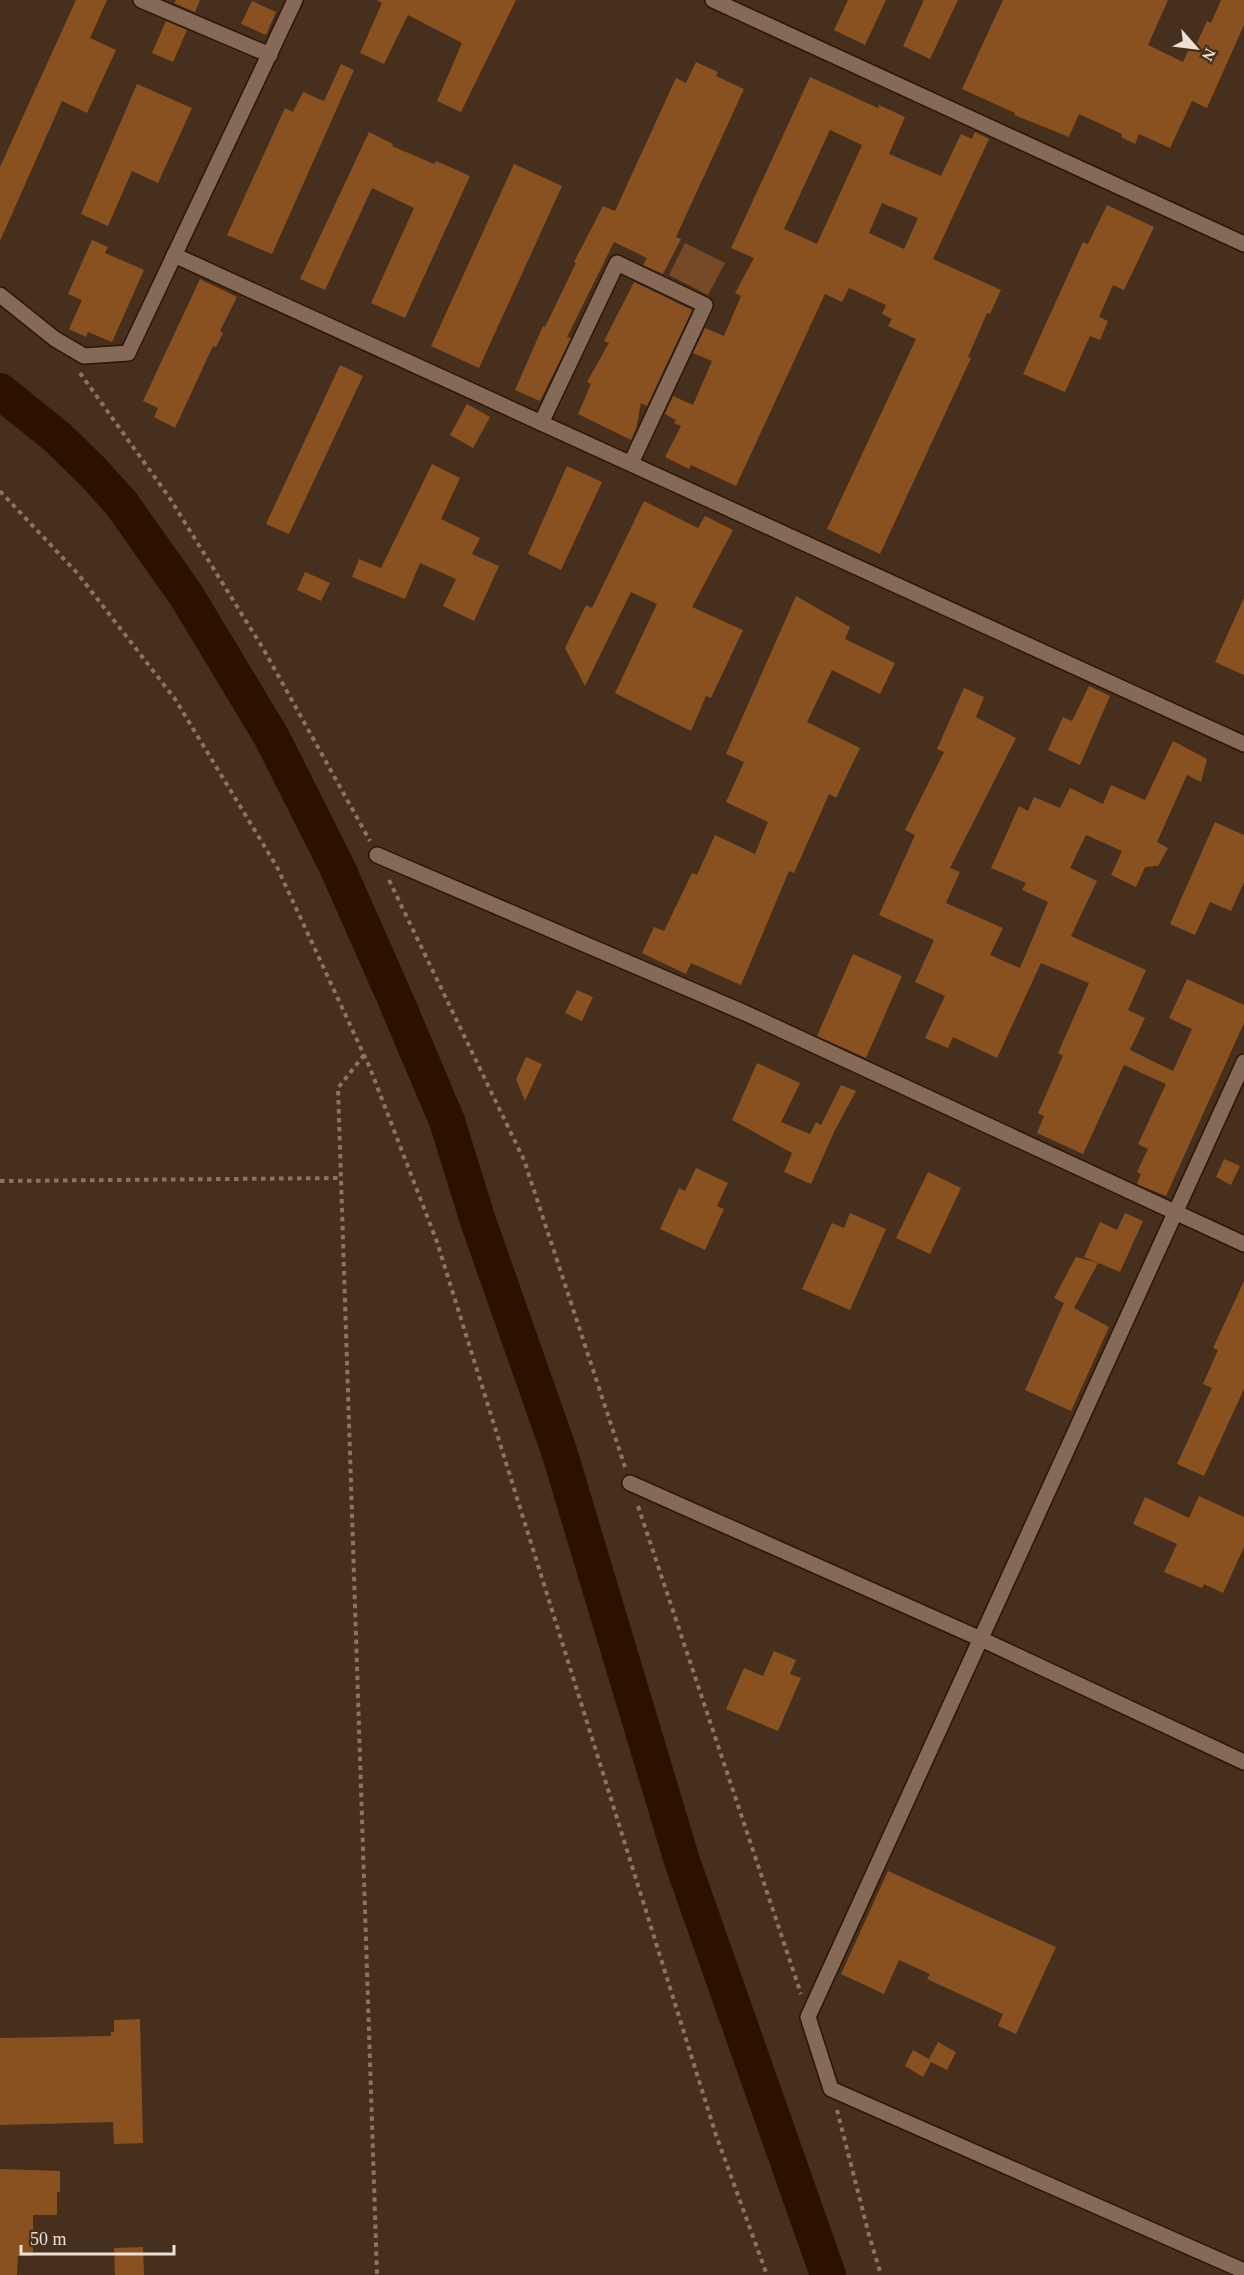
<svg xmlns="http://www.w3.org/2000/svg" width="1244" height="2275" font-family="Georgia,serif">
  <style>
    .green { fill: #764a26 }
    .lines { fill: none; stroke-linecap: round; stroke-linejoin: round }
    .river { stroke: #2c1100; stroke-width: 36 }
    .building { fill: #895120; fill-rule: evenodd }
    .minor-casing { stroke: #2c1605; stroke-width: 18 }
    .path { stroke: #897566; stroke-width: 4; stroke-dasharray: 4.5 4.5; stroke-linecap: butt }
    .minor { stroke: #856b57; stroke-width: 15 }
  </style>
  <rect width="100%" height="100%" fill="#462f1d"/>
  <!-- green -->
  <polygon class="green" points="685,243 725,263 708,295 669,275"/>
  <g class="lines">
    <!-- river -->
    <polyline class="river" points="0,391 57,437 93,472 121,503 186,595 271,736 337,867 394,996 447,1121 478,1221 559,1451 682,1861 828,2275"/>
  </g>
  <!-- building -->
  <g class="building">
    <polygon points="76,0 107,0 90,38 116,50 87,113 62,101 0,241 0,167"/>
    <polygon points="176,0 200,0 195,12 174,3"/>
    <polygon points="377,0 516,0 461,112 437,101 462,43 408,15 384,64 360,53 382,3"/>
    <polygon points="848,0 886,0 865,45 834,30"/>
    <polygon points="924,0 958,0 930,59 903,46"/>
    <polygon points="1003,0 1168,0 1148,45 1183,62 1192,43 1196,45 1207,21 1211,23 1221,0 1244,0 1244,25 1207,108 1192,101 1170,148 1139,134 1135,144 1121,137 1122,134 1079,114 1069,137 1014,115 1015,113 962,89"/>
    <polygon points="252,1 276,12 266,35 241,24"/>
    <polygon points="166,21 187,30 173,62 152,53"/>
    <polygon points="696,62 718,72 716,76 744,89 676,237 681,239 663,274 643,265 647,258 614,242 567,337 571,338 540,401 515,390 543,326 545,327 576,263 574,262 603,206 615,211 676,78 686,83"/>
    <polygon points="341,64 354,70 272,254 227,235 285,108 293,112 303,92 324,101"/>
    <path d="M810 77 878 108 879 105 905 117 889 154 941 176 961 134 972 139 975 132 989 139 933 259 1001 290 990 314 987 313 968 357 971 358 880 554 827 529 916 339 888 326 892 319 882 314 886 305 849 288 842 302 825 294 736 486 691 465 689 469 665 457 681 426 674 423 676 420 665 414 673 396 693 405 712 361 693 353 705 328 724 336 741 296 735 293 754 258 731 248ZM830 130 862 145 817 244 784 229ZM882 203 918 218 904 249 869 233Z"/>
    <polygon points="137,84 192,108 158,183 132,171 108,226 81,214"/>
    <polygon points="369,132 393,144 392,146 434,164 436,161 470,176 405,318 371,303 414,208 372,188 325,290 300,279"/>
    <polygon points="514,164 562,186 479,368 431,346"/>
    <polygon points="1107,205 1154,227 1124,290 1113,285 1099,317 1108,321 1100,340 1090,336 1065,392 1023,374 1083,242 1088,244"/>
    <polygon points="92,240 108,247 105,253 144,270 112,342 88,332 86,337 69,329 82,300 68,294"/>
    <polygon points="200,279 237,297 220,331 223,333 216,347 213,346 175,428 154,417 158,408 143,401"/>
    <polygon points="634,282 692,310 647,406 641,403 636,429 631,440 578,414 591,384 587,382 609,343 604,341"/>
    <polygon points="340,365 363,376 289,534 266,524"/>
    <polygon points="467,404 490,417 473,448 450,435"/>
    <polygon points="432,464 460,478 441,519 480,538 472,554 499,566 474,621 443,606 456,579 420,563 405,599 352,577 359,559 381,568"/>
    <polygon points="567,466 602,482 561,570 528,554"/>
    <polygon points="644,501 698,528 705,516 733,530 692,607 743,630 711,698 706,696 691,731 615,693 657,604 631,592 585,686 565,648 586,605 592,608"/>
    <polygon points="305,572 330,583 321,601 297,590"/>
    <polygon points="796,596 850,627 845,639 895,663 880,694 832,670 807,722 860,748 836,798 829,794 794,873 789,871 741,985 691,963 686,974 642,953 654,927 664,931 692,873 697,875 715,835 755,854 768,822 726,802 744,762 726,754"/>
    <polygon points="1244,598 1244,675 1215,662"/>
    <polygon points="1089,686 1110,696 1080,765 1048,750 1063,717 1072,721"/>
    <polygon points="964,688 984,697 976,717 1016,738 950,868 960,872 946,903 1003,928 990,955 1020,968 1048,902 1022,890 1026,883 991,868 1019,806 1028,811 1034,797 1060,808 1070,788 1103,804 1111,785 1145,800 1173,741 1207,759 1201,782 1187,775 1157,842 1168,848 1158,866 1145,867 1136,887 1111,875 1122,851 1086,835 1070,868 1097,881 1071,936 1146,970 1128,1010 1145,1018 1130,1050 1173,1071 1192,1029 1169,1018 1187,979 1244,1005 1244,1023 1166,1196 1137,1184 1141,1174 1137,1172 1148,1149 1138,1144 1166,1084 1124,1065 1083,1154 1037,1133 1044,1116 1038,1113 1063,1056 1058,1053 1089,983 1041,963 997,1058 953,1037 948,1048 925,1038 945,996 915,982 934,940 879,915 915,835 905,830 944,752 937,749"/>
    <polygon points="1215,822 1244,835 1244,882 1231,911 1210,902 1195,935 1170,924"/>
    <polygon points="853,954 902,976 866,1058 817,1036"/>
    <polygon points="577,990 593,997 582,1021 565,1013"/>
    <polygon points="526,1057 542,1064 525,1101 516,1079"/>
    <polygon points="757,1063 800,1083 781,1122 810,1134 816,1122 821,1125 841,1085 856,1091 834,1132 811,1184 784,1172 792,1153 732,1120"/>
    <polygon points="1224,1159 1240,1166 1231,1185 1216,1177"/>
    <polygon points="696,1168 728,1183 717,1206 724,1209 705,1250 660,1229 679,1188 685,1191"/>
    <polygon points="928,1172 961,1188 930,1254 896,1238"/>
    <polygon points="850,1213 886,1229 850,1310 802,1289 832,1223 844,1228"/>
    <polygon points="1125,1213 1143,1221 1120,1272 1084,1257 1100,1222 1117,1230"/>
    <polygon points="1076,1257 1098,1263 1074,1308 1109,1327 1071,1411 1025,1390 1064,1303 1054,1298"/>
    <polygon points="1244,1281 1244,1389 1204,1476 1177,1464 1212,1388 1203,1384 1218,1350 1213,1348"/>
    <polygon points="1199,1496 1244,1517 1244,1547 1223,1593 1204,1584 1202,1588 1164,1572 1177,1544 1133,1524 1145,1497 1189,1518"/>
    <polygon points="774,1651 796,1660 790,1674 801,1678 778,1731 726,1709 744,1668 763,1676"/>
    <polygon points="888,1871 1056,1947 1016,2034 998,2026 1003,2014 927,1979 930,1974 899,1960 884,1994 841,1974"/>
    <polygon points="140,2019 143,2143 114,2144 113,2122 0,2125 0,2038 111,2036 111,2032 114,2032 114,2020"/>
    <polygon points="938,2042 956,2052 947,2070 931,2062 923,2077 905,2066 913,2050 929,2059"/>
    <polygon points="0,2169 60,2171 60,2192 57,2192 57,2215 33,2215 33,2256 18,2256 17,2275 0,2275"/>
    <polygon points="143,2247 144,2275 115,2275 114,2248"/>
  </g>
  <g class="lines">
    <defs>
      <g id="minor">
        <polyline points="141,0 270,55"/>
        <polyline points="713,0 1244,244"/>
        <polyline points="174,255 1244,744"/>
        <polyline points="0,295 55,339 84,356 128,353 295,0"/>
        <polyline points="541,423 617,263 705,305 631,463"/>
        <polyline points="377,855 745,1013 1244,1244"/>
        <polyline points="1244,1062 808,2017 831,2089 1244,2271"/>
        <polyline points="630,1483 981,1639 1244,1762"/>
      </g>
    </defs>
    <!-- minor casing -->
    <use href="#minor" class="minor-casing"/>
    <!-- path -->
    <g class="path">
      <polyline points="80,373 169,497 264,650 370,841"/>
      <polyline points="0,491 78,574 175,699 277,867 370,1068 437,1242 716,2135 767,2275"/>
      <polyline points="389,880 524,1160 625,1467"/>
      <polyline points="364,1055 338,1088 377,2275"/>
      <polyline points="0,1181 342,1178"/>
      <polyline points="638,1506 801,1994"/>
      <polyline points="837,2110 869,2235 881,2275"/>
    </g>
    <!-- minor -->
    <use href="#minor" class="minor"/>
  </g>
  <!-- north arrow -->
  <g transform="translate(1196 48) rotate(118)" stroke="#462f1d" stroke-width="4.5" paint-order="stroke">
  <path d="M0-4.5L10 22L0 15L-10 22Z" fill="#eedfd4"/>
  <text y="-9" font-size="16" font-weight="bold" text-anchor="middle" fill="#eedfd4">N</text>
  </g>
  <!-- scale -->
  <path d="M21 2245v9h153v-9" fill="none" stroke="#eedfd4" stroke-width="3"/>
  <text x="30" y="2245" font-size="18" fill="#eedfd4" stroke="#462f1d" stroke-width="4.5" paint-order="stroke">50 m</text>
</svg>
